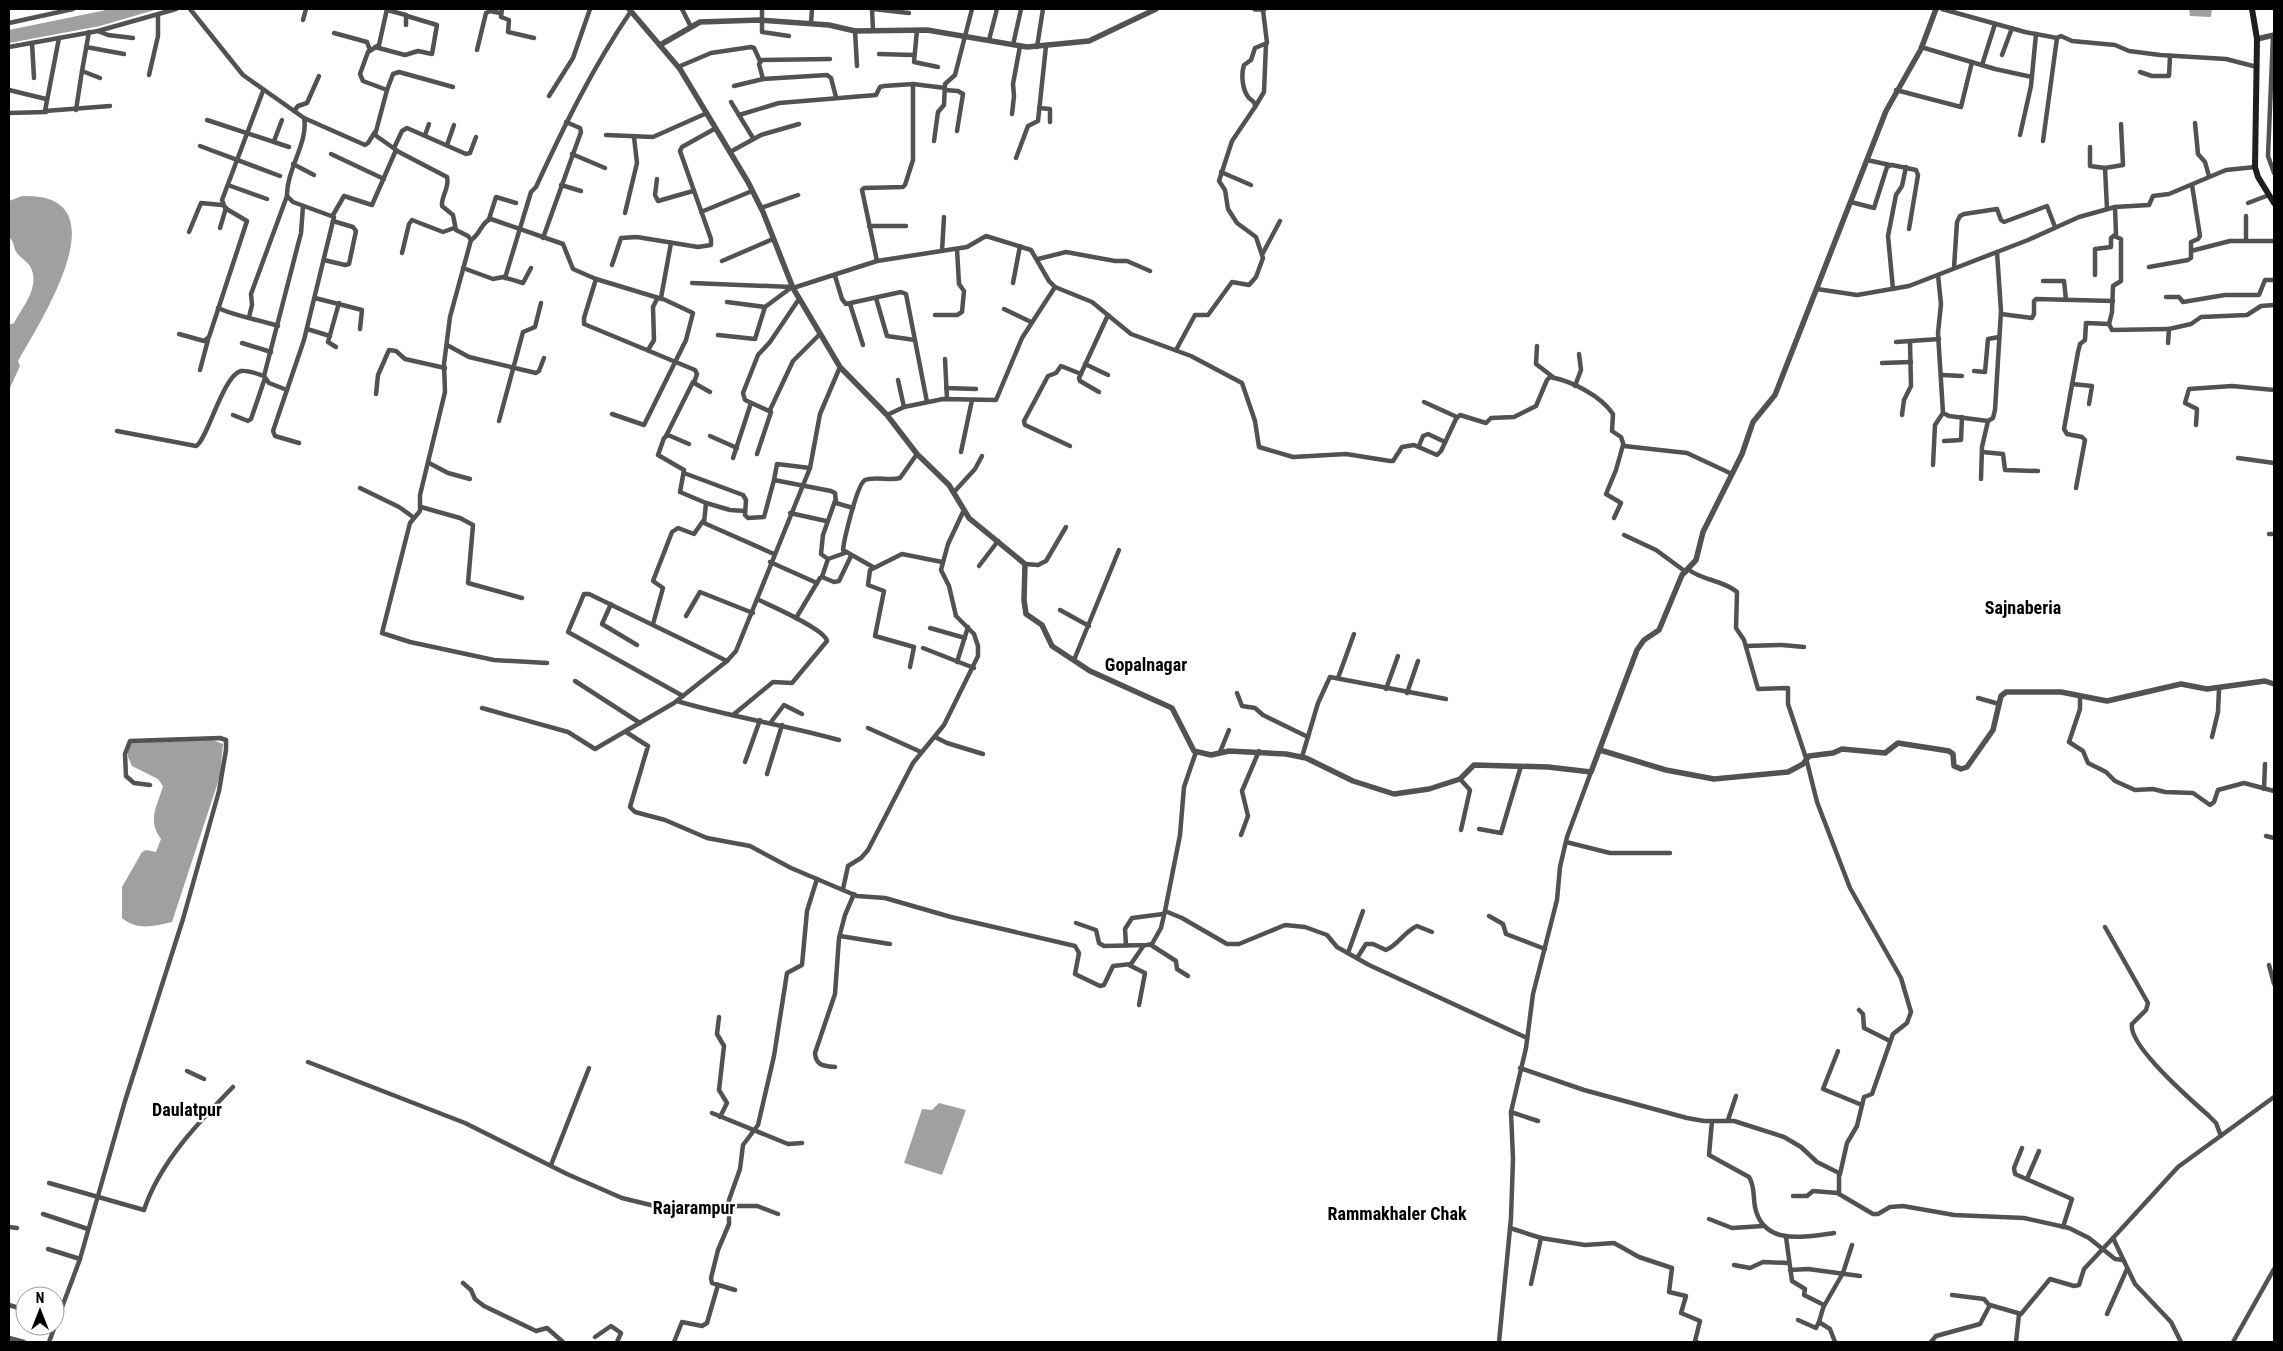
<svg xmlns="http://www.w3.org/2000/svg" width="2283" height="1351" font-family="'Roboto Condensed',sans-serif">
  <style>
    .water { fill: #a0a0a0 }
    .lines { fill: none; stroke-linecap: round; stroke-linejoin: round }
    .minor { stroke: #525252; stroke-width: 4.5 }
    .tertiary { stroke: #525252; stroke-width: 5.5 }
    .secondary { stroke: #1f1f1f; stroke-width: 6 }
    .labels { text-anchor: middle; stroke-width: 4.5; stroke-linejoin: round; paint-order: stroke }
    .district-label { font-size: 18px; font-weight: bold; fill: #000; stroke: #fff }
  </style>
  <rect width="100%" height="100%" fill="#fff"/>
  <!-- water -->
  <g class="water">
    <polygon points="111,9 158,9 100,26 9,43 9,30"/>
    <polygon points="2189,9 2212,9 2211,17 2190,16"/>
    <path d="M22 196C125 192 40 322 18 361L20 366 9 390V325L14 323C22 307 40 288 31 268 29 263 21 258 17 253 13 248 15 242 9 237V201Z"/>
    <path d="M210 739 223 744 220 776 172 922C154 926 138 931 122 918V887L142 852 146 850 156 852 161 839C147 820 157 807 163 786L158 779 132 766 128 757V741Z"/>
    <polygon points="939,1103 966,1110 942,1175 904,1163 922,1109 932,1110"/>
  </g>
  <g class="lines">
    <!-- minor -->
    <g class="minor">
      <path d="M190 9 243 75 304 118C309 141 286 171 287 196L293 202 334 217 304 340 273 431 275 436 299 443"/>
      <path d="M387 9 379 45 368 52 360 74 363 81 387 90 375 135 399 152 447 177C450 187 441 196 442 206L453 215 456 230 468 236 471 240 450 317 444 364 445 392 420 495V511L410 523 382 633 410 642 494 660 547 663"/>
      <polyline points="502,9 501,17 509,20 508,32 534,38"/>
      <polyline points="682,9 690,25"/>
      <polyline points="762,9 762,32 789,36"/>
      <polyline points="872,9 873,30"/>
      <polyline points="873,9 909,13"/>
      <polyline points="1942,9 2025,32 2057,38 2043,141"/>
      <polyline points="387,10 406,15 406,25"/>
      <polyline points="303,20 306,9"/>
      <polyline points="9,23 73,9"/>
      <polyline points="811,23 812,9"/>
      <polyline points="917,30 914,62 938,67"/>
      <polyline points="98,31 108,35 133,38"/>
      <polyline points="855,31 857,66"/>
      <polyline points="89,32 82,71 100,78"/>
      <polyline points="334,33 367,42 370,50"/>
      <polyline points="2273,36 2268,156 2274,173"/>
      <polyline points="59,38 45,111 110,106"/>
      <polyline points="2057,38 2061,36 2072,41 2115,45 2129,51 2160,55 2226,59 2257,67"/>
      <polyline points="989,40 997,9"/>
      <polyline points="32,43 34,78"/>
      <polyline points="1013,45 1021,9"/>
      <polyline points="9,47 98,31 176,9"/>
      <polyline points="86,47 124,54"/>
      <polyline points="375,47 405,55 418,51 432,54 437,25 407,16"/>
      <polyline points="1037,47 1043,9"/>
      <polyline points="1921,47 1995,69 2032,77"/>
      <polyline points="477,50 486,13 490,11 500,13"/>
      <polyline points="879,54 913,55"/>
      <polyline points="2002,55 2012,28"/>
      <polyline points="1982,65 1995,24"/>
      <polyline points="678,67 711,53 751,47 754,48 760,61"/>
      <polyline points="2140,72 2152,76 2169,76 2170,56"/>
      <polyline points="149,75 158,36 158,15"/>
      <polyline points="763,79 759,64 762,60 830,59"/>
      <polyline points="734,86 763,79 827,75 831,78 836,97"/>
      <polyline points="9,90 46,99"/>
      <polyline points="387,90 393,74 399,72 453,87"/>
      <polyline points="945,90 958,91 963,94 957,131"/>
      <polyline points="1896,90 1961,107 1972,62"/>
      <polyline points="549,96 573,58 590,9"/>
      <polyline points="731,102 753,138"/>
      <polyline points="1255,107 1264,92 1266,44"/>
      <polyline points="1039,108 1050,109 1050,122"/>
      <polyline points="76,110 82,71"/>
      <polyline points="294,111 298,106 307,103 319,76"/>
      <polyline points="9,113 46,112"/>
      <polyline points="1012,114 1014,96 1013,84 1020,46"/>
      <polyline points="739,115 779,103 876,95 880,87 884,86 913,84 945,88"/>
      <polyline points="304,118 365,145 368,143 375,132"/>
      <polyline points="207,120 289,147"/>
      <polyline points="2195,123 2198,154 2205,162 2209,176"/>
      <polyline points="425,135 429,124"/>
      <polyline points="606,135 653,137 707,113"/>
      <polyline points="2020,135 2031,86 2036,34"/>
      <polyline points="274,141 282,120"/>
      <polyline points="934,141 938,112 944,105 945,84 955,75 972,9"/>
      <polyline points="447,145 454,125"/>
      <polyline points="200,146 280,176"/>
      <polyline points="2090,147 2090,166 2105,168"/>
      <polyline points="394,148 402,131 407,128 466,154 470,153 476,137"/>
      <polyline points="730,152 761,135 799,124"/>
      <polyline points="331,154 384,179"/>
      <polyline points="572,154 605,168"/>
      <polyline points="1016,158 1028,126 1038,121 1046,46"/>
      <polyline points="1867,160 1890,165"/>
      <polyline points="293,164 314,175"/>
      <polyline points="1221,172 1251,185"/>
      <polyline points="657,179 655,195 658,201 693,191"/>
      <polyline points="228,185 267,199"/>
      <polyline points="561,185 581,191"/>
      <polyline points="1851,202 1874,208 1887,167 1892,165 1916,170 1918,175 1909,229"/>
      <polyline points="2248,203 2269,195"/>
      <polyline points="761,208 798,195"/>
      <polyline points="2107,209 2105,168 2123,165 2121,124"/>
      <polyline points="701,212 752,191"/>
      <polyline points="625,213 637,163 634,137"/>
      <polyline points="333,215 344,196 372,205 396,150"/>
      <polyline points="2246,216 2246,240"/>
      <polyline points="489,219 496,197 516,203"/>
      <polyline points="869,226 906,226"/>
      <polyline points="220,228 226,208"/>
      <polyline points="189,232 201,203 222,205"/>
      <polyline points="543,238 581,132 580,128 566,122"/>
      <path d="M471 240C480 235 482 221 491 219L563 244 573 269 596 279 584 318V324L695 370 697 374 694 383 710 392"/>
      <polyline points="942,251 944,217"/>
      <polyline points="2191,251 2191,242 2198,239 2200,236 2192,185"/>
      <polyline points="402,253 409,224 412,220 443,232 454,228"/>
      <polyline points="1263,253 1280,221"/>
      <polyline points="1038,259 1066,252 1115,261 1127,261 1150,271"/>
      <polyline points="324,260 345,265 349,264 356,231 353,227 333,221"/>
      <polyline points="722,261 773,239"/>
      <polyline points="877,261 862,190 864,188 903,187 905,185 913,160 913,84"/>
      <polyline points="612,265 621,238 637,237 698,247 711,245 711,239 680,151 682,147 716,128"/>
      <polyline points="2149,267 2188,260 2191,258 2191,251 2230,241 2274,241"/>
      <polyline points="463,268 493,279 503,277 523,283 531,268"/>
      <polyline points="1954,268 1957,222 1960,216 1964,214 1997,209 2001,220 2004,222 2047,206 2055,227"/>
      <polyline points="1938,275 1941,304 1938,333 1943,413 1949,416 1988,421 1982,447 1981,479"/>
      <polyline points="2095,275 2095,249 2111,247 2111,238 2116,234 2115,207"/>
      <polyline points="835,276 842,299 846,304 901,292 906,294 927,402"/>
      <path d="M505 278 531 192 536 187C564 126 593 67 631 11"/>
      <polyline points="596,279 662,299"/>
      <polyline points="2043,281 2064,281 2066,300"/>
      <polyline points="692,283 792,287"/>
      <polyline points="1013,283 1020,246"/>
      <path d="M793 288 877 261 967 247 986 236 1031 250 1049 281 1055 287 1092 302 1131 334 1191 356 1242 383 1255 421 1259 447 1293 457 1346 454 1390 461H1393L1402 447 1414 445 1437 455 1441 451 1456 419 1460 415 1486 423 1491 418 1514 417 1536 406 1547 380 1550 377C1572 381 1601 396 1613 414L1612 431 1621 437 1624 446 1687 453 1732 474"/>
      <polyline points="1817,289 1857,295 1909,286 2028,240 2079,217 2115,207 2149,205 2153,196 2169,194 2226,170 2255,167"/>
      <polyline points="1893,289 1888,236 1896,195 1902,186 1906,167"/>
      <polyline points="2166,297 2179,297 2183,302 2225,295 2259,295 2265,280 2274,280"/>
      <polyline points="315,298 362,310 360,329"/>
      <polyline points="876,298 887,336 915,340"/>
      <polyline points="727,302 765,307 792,287"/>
      <polyline points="850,304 863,345"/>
      <path d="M218 308C238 317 257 319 278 326"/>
      <polyline points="1004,309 1031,322"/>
      <polyline points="2001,314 2032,318 2034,314 2034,301 2036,299 2113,301"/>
      <polyline points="935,315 957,315 962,312 964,291 959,284 957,249"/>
      <polyline points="249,317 252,305 251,294 287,196"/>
      <polyline points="2109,324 2112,330 2169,329"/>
      <polyline points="307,329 330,336"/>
      <polyline points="179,334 204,341 209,337 247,221 225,208 222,200 263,91"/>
      <polyline points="718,335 755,339 765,307"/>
      <polyline points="1896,342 1939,339"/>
      <polyline points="242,343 271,352"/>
      <polyline points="2168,343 2169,329 2191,324 2201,317 2247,315 2261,306 2274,305"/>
      <polyline points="447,345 469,357 536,373 539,371 544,358"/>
      <polyline points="1537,346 1536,364 1553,377"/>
      <polyline points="336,347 328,342 339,303"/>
      <polyline points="648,350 654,340 653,307 657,299"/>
      <path d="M1176 350 1195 315H1208L1232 282 1249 285 1256 277 1263 258 1256 237 1237 223 1228 209 1225 190 1219 181 1232 141 1255 107C1255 101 1253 102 1249 98 1242 90 1241 74 1244 65L1251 60 1255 48 1267 43 1263 10"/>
      <polyline points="945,359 947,399"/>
      <polyline points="1882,363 1911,362"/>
      <polyline points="1085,364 1108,375"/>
      <polyline points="200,370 208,340"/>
      <polyline points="1974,371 1985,372 1988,339 1999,337"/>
      <polyline points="1942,375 1962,376"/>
      <polyline points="898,380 904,407"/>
      <polyline points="2072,384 2092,386 2089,404"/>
      <polyline points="1575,386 1581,370 1579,354"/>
      <polyline points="946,388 976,389"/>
      <polyline points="287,390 269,383 264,376 301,233 303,206"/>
      <polyline points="1099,392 1080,381 1079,378 1108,315"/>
      <polyline points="376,394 378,375 389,350 396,351 405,359 445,368"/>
      <polyline points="1424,402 1457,417"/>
      <polyline points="770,410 793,361 820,334"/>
      <polyline points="612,414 644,425 686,340 693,313 661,298 671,243"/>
      <polyline points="233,415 248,421 251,419 265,378"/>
      <polyline points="887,415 904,407 943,399 996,400 1022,338 1055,287"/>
      <polyline points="1902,415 1904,400 1911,386 1910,342"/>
      <polyline points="499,421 523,332 535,327 541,303"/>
      <polyline points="1988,421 1993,418 1995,410 2001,311 1997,252"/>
      <polyline points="2196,425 2197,409 2185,403 2189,389 2232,386 2274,390"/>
      <path d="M117 431 196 446C207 441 223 375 241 371 248 370 258 374 264 376"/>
      <polyline points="666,436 693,382"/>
      <polyline points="710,436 737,448"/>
      <polyline points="1944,441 1961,440 1962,417"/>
      <polyline points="689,444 668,435 664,438 658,455 684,470 680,492 706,503 704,523 774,554"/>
      <polyline points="1070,446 1025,425 1024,421 1048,376 1056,373 1061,366 1081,374"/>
      <polyline points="1419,446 1423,436 1428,434 1445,442"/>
      <polyline points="961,452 972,400"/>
      <polyline points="1982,452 2003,454 2005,470 2038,471"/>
      <polyline points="757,454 771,412 745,400 743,393 758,355 770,342 799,299"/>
      <polyline points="733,458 751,403"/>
      <polyline points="2238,458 2274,463"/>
      <polyline points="429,463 448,473 470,479"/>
      <polyline points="1933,465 1935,425 1943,413"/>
      <polyline points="684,473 743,495 746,500 745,515 748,518 764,517 774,480 831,491 835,493 836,503 853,508"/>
      <polyline points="774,480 777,464 810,468"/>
      <polyline points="360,488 399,507 413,517"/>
      <polyline points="2076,488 2085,440 2082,437 2067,434 2064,429 2078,352 2080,344 2085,340 2086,323 2109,324 2112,312 2113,286 2121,281 2121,239 2114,236"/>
      <polyline points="954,492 975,469 982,456"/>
      <polyline points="706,503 730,510 745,511"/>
      <polyline points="421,507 460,518 473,525 468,583 522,598"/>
      <polyline points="790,513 826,521"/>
      <polyline points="1614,518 1621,503 1606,494 1616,470 1623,445"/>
      <polyline points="2269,534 2274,534"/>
      <polyline points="1624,535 1656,550 1686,572"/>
      <polyline points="828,559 821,554 823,535 835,501"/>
      <polyline points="770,562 817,583"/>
      <polyline points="1025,564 1038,565 1046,561 1066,527"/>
      <polyline points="979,566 998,541"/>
      <path d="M873 567 843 550C844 540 857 484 865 480 875 476 890 481 900 478L917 454"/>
      <path d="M1689 570C1704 581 1723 580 1737 592L1736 628 1744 640 1758 689 1788 688V704L1806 758"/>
      <polyline points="822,577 828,559 845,553"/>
      <polyline points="611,604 602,624 637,645"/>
      <polyline points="1060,610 1089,626"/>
      <polyline points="686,616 700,592 753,613"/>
      <polyline points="796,618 820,578 822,577 834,582 839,581 851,556"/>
      <polyline points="653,624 663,588 653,581 672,532 678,528 694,534 703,521"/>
      <polyline points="930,628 965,638"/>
      <polyline points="1746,646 1782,645 1804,647"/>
      <polyline points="923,648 974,668"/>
      <polyline points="1074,660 1119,550"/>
      <polyline points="957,662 968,627"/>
      <polyline points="910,667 914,647 875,636 884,591 868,585 870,570 902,554 942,562"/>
      <polyline points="1338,678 1354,634"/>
      <polyline points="575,681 640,723"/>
      <polyline points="1386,689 1398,656"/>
      <polyline points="1237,693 1242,706 1255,708 1263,715 1308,737"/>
      <polyline points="1407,693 1418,661"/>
      <polyline points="683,696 568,632 584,594 589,594 727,661"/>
      <polyline points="2080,696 2080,709 2069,742 2083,751 2088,763 2106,772 2115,781 2135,790 2153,789 2165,792 2193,793 2210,805 2214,802 2218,790 2244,783 2274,791"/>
      <polyline points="1978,698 1999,704"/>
      <path d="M677 701C730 717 786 725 839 740"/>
      <polyline points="482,708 568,732 595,749 674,703 727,661 736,651 810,468 820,414 840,367"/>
      <path d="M733 715 773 682 792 683 827 641C825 629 771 606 759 600"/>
      <polyline points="771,722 784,705 802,714"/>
      <polyline points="868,728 921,752"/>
      <polyline points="626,732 648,746 630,807 635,812 665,820 707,838 750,846 791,868 857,896 885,898 951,917 1075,946 1079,953 1075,974 1100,986 1104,985 1113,966 1131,964 1144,945"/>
      <polyline points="935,737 947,743 983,754"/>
      <polyline points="2212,737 2218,712 2219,689"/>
      <polyline points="1196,752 1184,787 1180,835 1165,911 1182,918 1227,944 1239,944 1285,925 1305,927 1327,935 1337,947 1369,965 1527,1038"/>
      <polyline points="1220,752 1229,730"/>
      <polyline points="1302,757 1318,703 1330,677 1446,699"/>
      <polyline points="745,762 760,720"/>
      <polyline points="1807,762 1817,802 1850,888 1901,978 1911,1012 1907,1023 1893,1034 1872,1094 1864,1097 1857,1126 1847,1143 1840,1174"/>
      <polyline points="767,774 782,725"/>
      <polyline points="1460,779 1470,790 1461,830"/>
      <polyline points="2264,789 2265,764"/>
      <polyline points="1479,829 1501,833 1521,766"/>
      <polyline points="1241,835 1248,816 1242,791 1259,751"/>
      <polyline points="2266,836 2274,838"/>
      <polyline points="1566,842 1610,853 1670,853"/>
      <polyline points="843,889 848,866 861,858 868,850 913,763 944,725 978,656 978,646 974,634 956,616 949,586 941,570 948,544 963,512"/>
      <polyline points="1489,916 1503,924 1506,934 1545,949"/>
      <polyline points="1076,923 1096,930 1099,943 1104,946 1147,945 1152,944 1161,928 1165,911"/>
      <path d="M2105 927 2148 1003 2146 1010 2132 1024C2128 1045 2192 1101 2208 1115L2216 1123 2221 1136"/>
      <polyline points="840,936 890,944"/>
      <polyline points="1126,945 1125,929 1132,918 1163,914"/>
      <polyline points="1151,945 1176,961 1177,969 1188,976"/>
      <polyline points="1348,953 1363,911"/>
      <path d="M1357 958 1366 944H1373L1386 950C1398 945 1404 932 1417 926L1432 932"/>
      <polyline points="1129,965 1145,973 1139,1005"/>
      <polyline points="2269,965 2274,984"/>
      <polyline points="1859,1010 1863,1014 1864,1028 1890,1041"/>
      <polyline points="719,1017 717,1034 724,1046 719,1090 727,1103 720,1117"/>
      <polyline points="1838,1051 1823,1089 1862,1105"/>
      <polyline points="308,1062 465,1123 567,1174 622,1198 667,1209 684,1206 757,1206 778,1214"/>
      <path d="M835 1067C824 1066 816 1066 815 1053L835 994 839 938 845 915 854 894"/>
      <polyline points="1520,1068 1584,1090 1687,1118 1704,1121 1734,1121 1784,1137 1801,1147 1817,1162 1839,1173 1839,1194 1873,1214 1878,1214 1890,1207 1903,1206 1954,1215 2024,1218 2069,1228 2089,1238 2115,1259 2123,1260"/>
      <polyline points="187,1071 204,1079"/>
      <polyline points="1511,1112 1538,1121"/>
      <polyline points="712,1113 788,1144 802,1143"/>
      <polyline points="1728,1120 1736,1096"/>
      <path d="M1712 1121 1709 1155 1749 1177C1755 1186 1753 1197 1755 1207 1763 1246 1804 1237 1834 1233"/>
      <polyline points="2022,1148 2014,1168 2015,1174 2072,1199 2063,1227"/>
      <polyline points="551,1165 589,1068"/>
      <polyline points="2027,1179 2039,1151"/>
      <path d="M49 1183 144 1210C160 1162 198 1123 233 1087"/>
      <polyline points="1793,1196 1807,1196 1813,1191 1838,1193"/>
      <polyline points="43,1214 88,1229"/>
      <polyline points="1709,1219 1732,1228 1763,1226"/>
      <polyline points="9,1227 17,1228"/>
      <polyline points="1510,1228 1541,1238 1531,1284"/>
      <polyline points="1786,1237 1792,1281 1805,1289 1804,1295 1824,1305 1819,1322 1830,1329 1835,1342"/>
      <polyline points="1541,1238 1585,1245 1614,1243 1639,1257 1672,1268 1669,1292 1686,1296 1681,1313 1700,1321 1695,1341 1697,1342"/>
      <polyline points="48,1249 80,1259"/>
      <polyline points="1734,1265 1750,1268 1763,1262 1789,1263"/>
      <polyline points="1790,1270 1808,1269 1860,1276"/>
      <polyline points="463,1283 471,1290 475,1299 484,1306 536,1331 547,1328 563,1342"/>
      <polyline points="735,1290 712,1283 711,1278 718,1250 729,1224 729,1200 740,1169 743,1145 758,1125 774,1056 787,973 802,965 807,911 817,879"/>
      <polyline points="1952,1295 1984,1299 1989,1305"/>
      <polyline points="9,1305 25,1310"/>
      <polyline points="1824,1306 1843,1273 1852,1245"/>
      <polyline points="2107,1314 2127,1269"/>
      <polyline points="1798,1320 1816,1328 1819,1322"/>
      <polyline points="55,1326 80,1259 125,1101 183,919 219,791 226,750 226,740 220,738 130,741 125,754 126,776 134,783 150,785"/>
      <polyline points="595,1337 611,1326 621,1333 617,1342"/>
      <polyline points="9,1338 24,1342"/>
      <polyline points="49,1342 55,1326"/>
      <polyline points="674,1342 682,1322 702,1326 707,1323 718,1285"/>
      <polyline points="1499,1342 1511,1218 1513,1159 1511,1112 1526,1048 1533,994 1557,900 1560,867 1567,837 1591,772"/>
      <polyline points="1931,1342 1936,1336 1980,1324 1990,1305 2021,1314 2050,1279 2074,1286 2079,1285 2084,1269 2113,1238"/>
      <polyline points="2016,1342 2019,1314"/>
      <polyline points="2181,1342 2171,1322 2135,1284 2113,1238 2178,1167 2274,1097"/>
      <polyline points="2233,1342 2274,1269"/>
    </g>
    <!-- tertiary -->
    <g class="tertiary">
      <polyline points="629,9 680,69 748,182 763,212 793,288 840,367 887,415 917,454 949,485 969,518 1025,564 1024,600 1026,614 1042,625 1052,646 1090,671 1172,708 1194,751 1211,755 1229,751 1286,754 1306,758 1353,781 1394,794 1429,789 1460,779 1474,765 1548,767 1591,772 1637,650 1644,640 1659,630 1682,575 1696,560 1703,532 1742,454 1753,422 1775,395 1886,111 1921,49 1936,9"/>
      <polyline points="1255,9 1264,9"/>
      <polyline points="2257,39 2274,35"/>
      <polyline points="660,45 700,22 760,20 829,25 855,31 927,30 1027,47 1089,41 1156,9"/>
      <polyline points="1600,750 1666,770 1714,779 1788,772 1803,764 1809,756 1833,753 1842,749 1885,753 1898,743 1949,751 1953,754 1954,766 1961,769 1967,767 1993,730 2001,696 2006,692 2061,692 2107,701 2181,684 2207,689 2265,681 2274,684"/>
    </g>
    <!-- secondary -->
    <polyline class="secondary" points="2252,9 2257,39 2255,167 2258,177 2274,203"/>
  </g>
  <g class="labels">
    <!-- district labels -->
    <g class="district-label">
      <text x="2023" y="614">Sajnaberia</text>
      <text x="1146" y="671">Gopalnagar</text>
      <text x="187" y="1116">Daulatpur</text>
      <text x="694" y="1214">Rajarampur</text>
      <text x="1397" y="1220">Rammakhaler Chak</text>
    </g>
  </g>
  <!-- border -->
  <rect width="2283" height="1351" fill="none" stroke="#000000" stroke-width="20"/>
  <!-- north arrow -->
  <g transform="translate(40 1311)"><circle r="24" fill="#ffffff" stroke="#999999"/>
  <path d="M0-4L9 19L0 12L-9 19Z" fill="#000000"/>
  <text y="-8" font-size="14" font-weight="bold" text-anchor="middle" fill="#000000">N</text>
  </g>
</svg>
